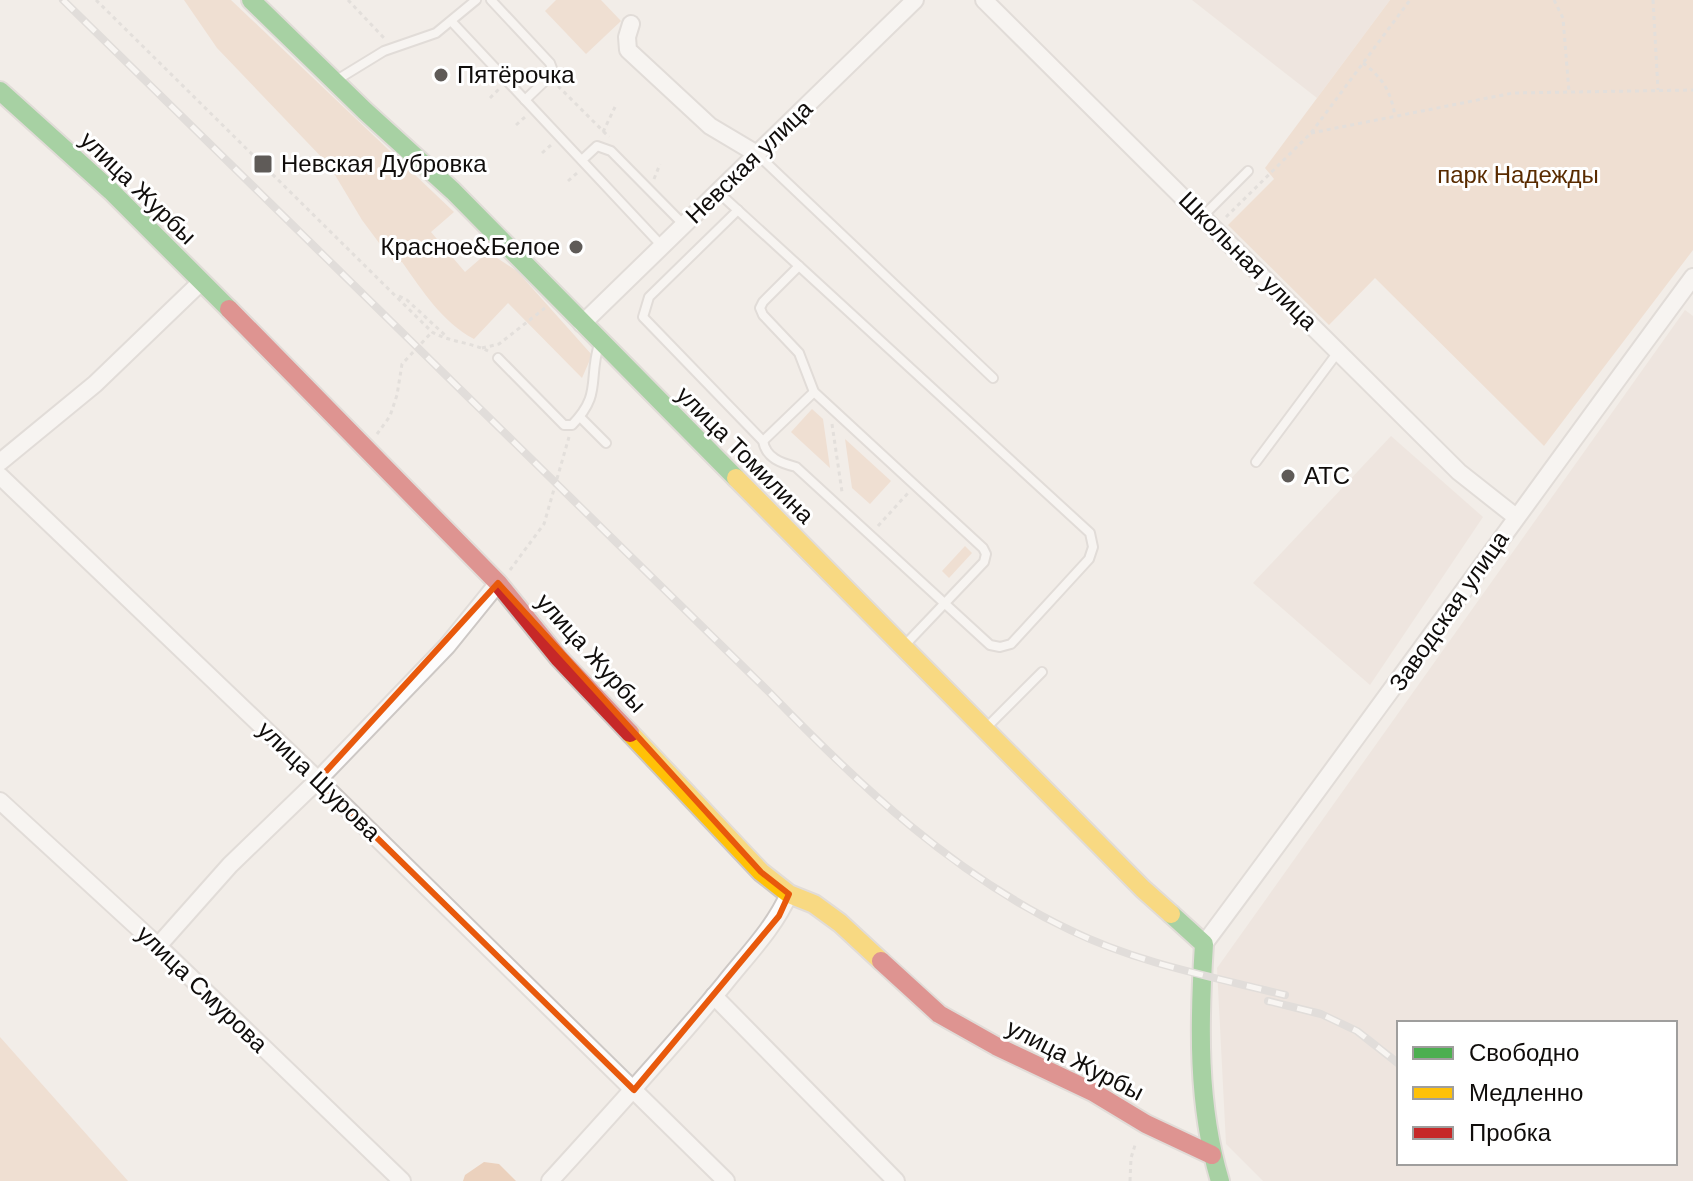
<svg xmlns="http://www.w3.org/2000/svg" width="1693" height="1181" font-family="'DM Sans',sans-serif">
  <style>
    .built { fill: #e8dcd5; fill-rule: evenodd }
    .green { fill: #ebceb9 }
    .water { fill: #e3af8a }
    .lines { fill: none; stroke-linecap: round; stroke-linejoin: round }
    .lane-casing { stroke: #cdc8c5; stroke-width: 12 }
    .street-casing { stroke: #cdc8c5; stroke-width: 20 }
    .fast-casing { stroke: #cdc8c5; stroke-width: 22 }
    .slow-casing { stroke: #cdc8c5; stroke-width: 22 }
    .jam-casing { stroke: #cdc8c5; stroke-width: 22 }
    .path { stroke: #d0cecd; stroke-width: 3; stroke-dasharray: 4 4; stroke-linecap: butt }
    .lane { stroke: #fdfcfc; stroke-width: 8 }
    .street { stroke: #fdfcfc; stroke-width: 16 }
    .fast { stroke: #4caf50; stroke-width: 18 }
    .slow { stroke: #ffc107; stroke-width: 18 }
    .jam { stroke: #c62828; stroke-width: 18 }
    .rail-casing { stroke: #cccac9; stroke-width: 8 }
    .rail { stroke: #fff; stroke-width: 5; stroke-dasharray: 15; stroke-linecap: butt }
    .marked { fill: none; stroke: #e8590c; stroke-width: 6; stroke-linejoin: round }
    .poi-dot { fill: #5f5b58; stroke: #fff; stroke-width: 3 }
    .labels { text-anchor: middle; stroke-width: 6; stroke-linejoin: round; paint-order: stroke }
    .poi-label { font-size: 24px; fill: #100d0b; stroke: #fff; text-anchor: start }
    .street-label { font-size: 24px; fill: #100d0b; stroke: #fff }
    .park-label { font-size: 24px; fill: #592b00; stroke: #fff }
  </style>
  <rect width="100%" height="100%" fill="#f2ede8"/>
  <!-- built -->
  <g class="built">
    <polygon points="1192,0 1390,0 1317,98"/>
    <path d="M1685 310 1693 316V1181H1263L1226 1144 1217 968ZM1399 1023H1675V1163H1399Z"/>
    <polygon points="1391,436 1483,517 1370,685 1253,583"/>
  </g>
  <!-- green -->
  <g class="green">
    <path d="M184 0H231L454 212 431 232 465 272 488 252 517 271 592 355 582 378 508 303 474 339C442 322 422 290 402 262L394 263 362 220 329 165 217 48Z"/>
    <polygon points="556,0 601,0 621,21 586,54 545,11"/>
    <polygon points="1390,0 1693,0 1693,250 1544,446 1375,278 1329,325 1228,225 1274,179 1265,168"/>
    <polygon points="812,409 823,419 830,468 791,432"/>
    <polygon points="845,439 891,481 870,504 852,488"/>
    <polygon points="965,546 972,553 949,578 942,571"/>
    <polygon points="0,1037 128,1181 0,1181"/>
  </g>
  <!-- water -->
  <polygon class="water" points="484,1162 499,1164 516,1181 463,1181 465,1175"/>
  <g class="lines">
    <defs>
      <g id="lane">
        <polyline points="491,0 550,63 553,71 549,77 525,100"/>
        <polyline points="452,22 662,246"/>
        <polyline points="335,81 384,51 436,33 476,0"/>
        <polyline points="757,154 993,378"/>
        <polyline points="582,160 597,146 611,151 684,225"/>
        <polyline points="718,192 799,266 763,302 760,308 763,315 799,353 814,392 983,548 986,554 984,562 904,646"/>
        <path d="M738 210 649 297 643 317 763 441C766 458 781 463 796 467L990 645 1000 647 1011 644 1089 559 1093 547 1090 533 799 266"/>
        <polyline points="1203,216 1248,171"/>
        <path d="M498 358 564 425H572C602 394 588 381 599 344"/>
        <polyline points="580,417 606,443"/>
        <polyline points="763,441 814,392"/>
        <polyline points="1256,462 1338,352"/>
        <polyline points="986,728 1042,672"/>
      </g>
      <g id="street">
        <polyline points="984,0 1459,472 1516,517"/>
        <polyline points="631,24 627,37 628,50 710,126 757,154"/>
        <polyline points="582,324 915,0"/>
        <polyline points="0,462 95,384 200,283"/>
        <polyline points="0,476 318,780 726,1181"/>
        <polyline points="0,801 158,946 402,1181"/>
        <path d="M1204 944C1369 723 1529 499 1693 277"/>
        <polyline points="158,946 230,865 318,780 447,646 498,583"/>
        <polyline points="714,996 896,1181"/>
        <path d="M550 1181C609 1116 669 1051 725 983 748 954 774 928 789 894"/>
      </g>
      <g id="fast">
        <polyline points="251,0 365,111 453,191 736,478"/>
        <polyline points="0,91 111,191 229,309"/>
        <path d="M1171 914 1204 944C1199 1022 1197 1105 1220 1181"/>
      </g>
      <g id="slow">
        <polyline points="736,478 1143,889 1171,914"/>
        <polyline points="630,733 761,872 789,894 814,904 840,923 881,961"/>
      </g>
      <g id="jam">
        <polyline points="229,309 498,583 559,658 630,733"/>
        <polyline points="881,961 939,1014 996,1046 1093,1092 1146,1124 1212,1155"/>
      </g>
    </defs>
    <!-- lane casing -->
    <use href="#lane" class="lane-casing"/>
    <!-- street casing -->
    <use href="#street" class="street-casing"/>
    <!-- fast casing -->
    <use href="#fast" class="fast-casing"/>
    <!-- slow casing -->
    <use href="#slow" class="slow-casing"/>
    <!-- jam casing -->
    <use href="#jam" class="jam-casing"/>
    <!-- path -->
    <g class="path">
      <path d="M96 0 432 332C449 342 470 342 488 351"/>
      <polyline points="348,0 384,38"/>
      <polyline points="1554,0 1563,18 1569,92"/>
      <polyline points="1653,0 1658,90"/>
      <path d="M1363 63C1383 78 1391 92 1395 116"/>
      <polyline points="558,86 609,137"/>
      <polyline points="490,98 499,89"/>
      <polyline points="516,125 525,117"/>
      <polyline points="603,132 615,107"/>
      <polyline points="1311,133 1513,93 1693,90"/>
      <polyline points="542,153 551,145"/>
      <polyline points="654,179 660,164"/>
      <polyline points="568,181 577,173"/>
      <polyline points="1226,217 1311,133 1410,0"/>
      <polyline points="399,296 407,300 447,337"/>
      <polyline points="482,348 499,344 545,308"/>
      <polyline points="832,424 842,492"/>
      <polyline points="377,434 390,416 397,395 402,364 432,332"/>
      <polyline points="878,526 908,493"/>
      <polyline points="510,570 544,524 569,437"/>
      <polyline points="1130,1181 1131,1158 1136,1142"/>
    </g>
    <!-- lane -->
    <use href="#lane" class="lane"/>
    <!-- street -->
    <use href="#street" class="street"/>
    <!-- fast -->
    <use href="#fast" class="fast"/>
    <!-- slow -->
    <use href="#slow" class="slow"/>
    <!-- jam -->
    <use href="#jam" class="jam"/>
    <defs>
      <g id="rail">
        <path d="M63 0 770 693C858 784 954 875 1070 930 1137 963 1213 977 1285 995"/>
        <polyline points="1268,1001 1321,1014 1357,1031 1399,1064"/>
      </g>
    </defs>
    <!-- rail casing -->
    <use href="#rail" class="rail-casing"/>
    <!-- rail -->
    <use href="#rail" class="rail"/>
  </g>
  <!-- marked area -->
  <path d="M0 0H1693V1181H0ZM498 583 761 872 789 894 779 916 634 1090 318 780Z" fill="#f2ede8" fill-opacity=".55" fill-rule="evenodd"/>
  <path class="marked" d="M498 583 761 872 789 894 779 916 634 1090 318 780Z"/>
  <!-- markers -->
  <g class="poi-dot">
    <circle cx="441" cy="75" r="8"/>
    <rect x="253" y="154" width="20" height="20" rx="4"/>
    <circle cx="576" cy="247" r="8"/>
    <circle cx="1288" cy="476" r="8"/>
  </g>
  <g class="labels">
    <!-- poi labels -->
    <g class="poi-label">
      <text x="457" y="83">Пятёрочка</text>
      <text x="281" y="172">Невская Дубровка</text>
      <text x="560" y="255" text-anchor="end">Красное&amp;Белое</text>
      <text x="1304" y="484">АТС</text>
    </g>
    <!-- street labels -->
    <g class="street-label">
      <text transform="translate(749 162) rotate(-44)" y="8">Невская улица</text>
      <text transform="translate(138 188) rotate(44)" y="8">улица Журбы</text>
      <text transform="translate(1248 261) rotate(45)" y="8">Школьная улица</text>
      <text transform="translate(745 455) rotate(45)" y="8">улица Томилина</text>
      <text transform="translate(1449 611) rotate(-55)" y="8">Заводская улица</text>
      <text transform="translate(591 653) rotate(48)" y="8">улица Журбы</text>
      <text transform="translate(319 781) rotate(44)" y="8">улица Щурова</text>
      <text transform="translate(202 989) rotate(44)" y="8">улица Смурова</text>
      <text transform="translate(1075 1060) rotate(27)" y="8">улица Журбы</text>
    </g>
    <!-- park labels -->
    <g class="park-label">
      <text x="1518" y="183">парк Надежды</text>
    </g>
  </g>
  <!-- legend -->
  <rect x="1397" y="1021" width="280" height="144" fill="#ffffff" stroke="#9f9e9d" stroke-width="2"/>
  <rect x="1413" y="1047" width="40" height="12" fill="#4caf50" stroke="#9f9e9d" stroke-width="2"/>
  <text x="1469" y="1061" font-size="24" fill="#100d0b">Свободно</text>
  <rect x="1413" y="1087" width="40" height="12" fill="#ffc107" stroke="#9f9e9d" stroke-width="2"/>
  <text x="1469" y="1101" font-size="24" fill="#100d0b">Медленно</text>
  <rect x="1413" y="1127" width="40" height="12" fill="#c62828" stroke="#9f9e9d" stroke-width="2"/>
  <text x="1469" y="1141" font-size="24" fill="#100d0b">Пробка</text>
</svg>
